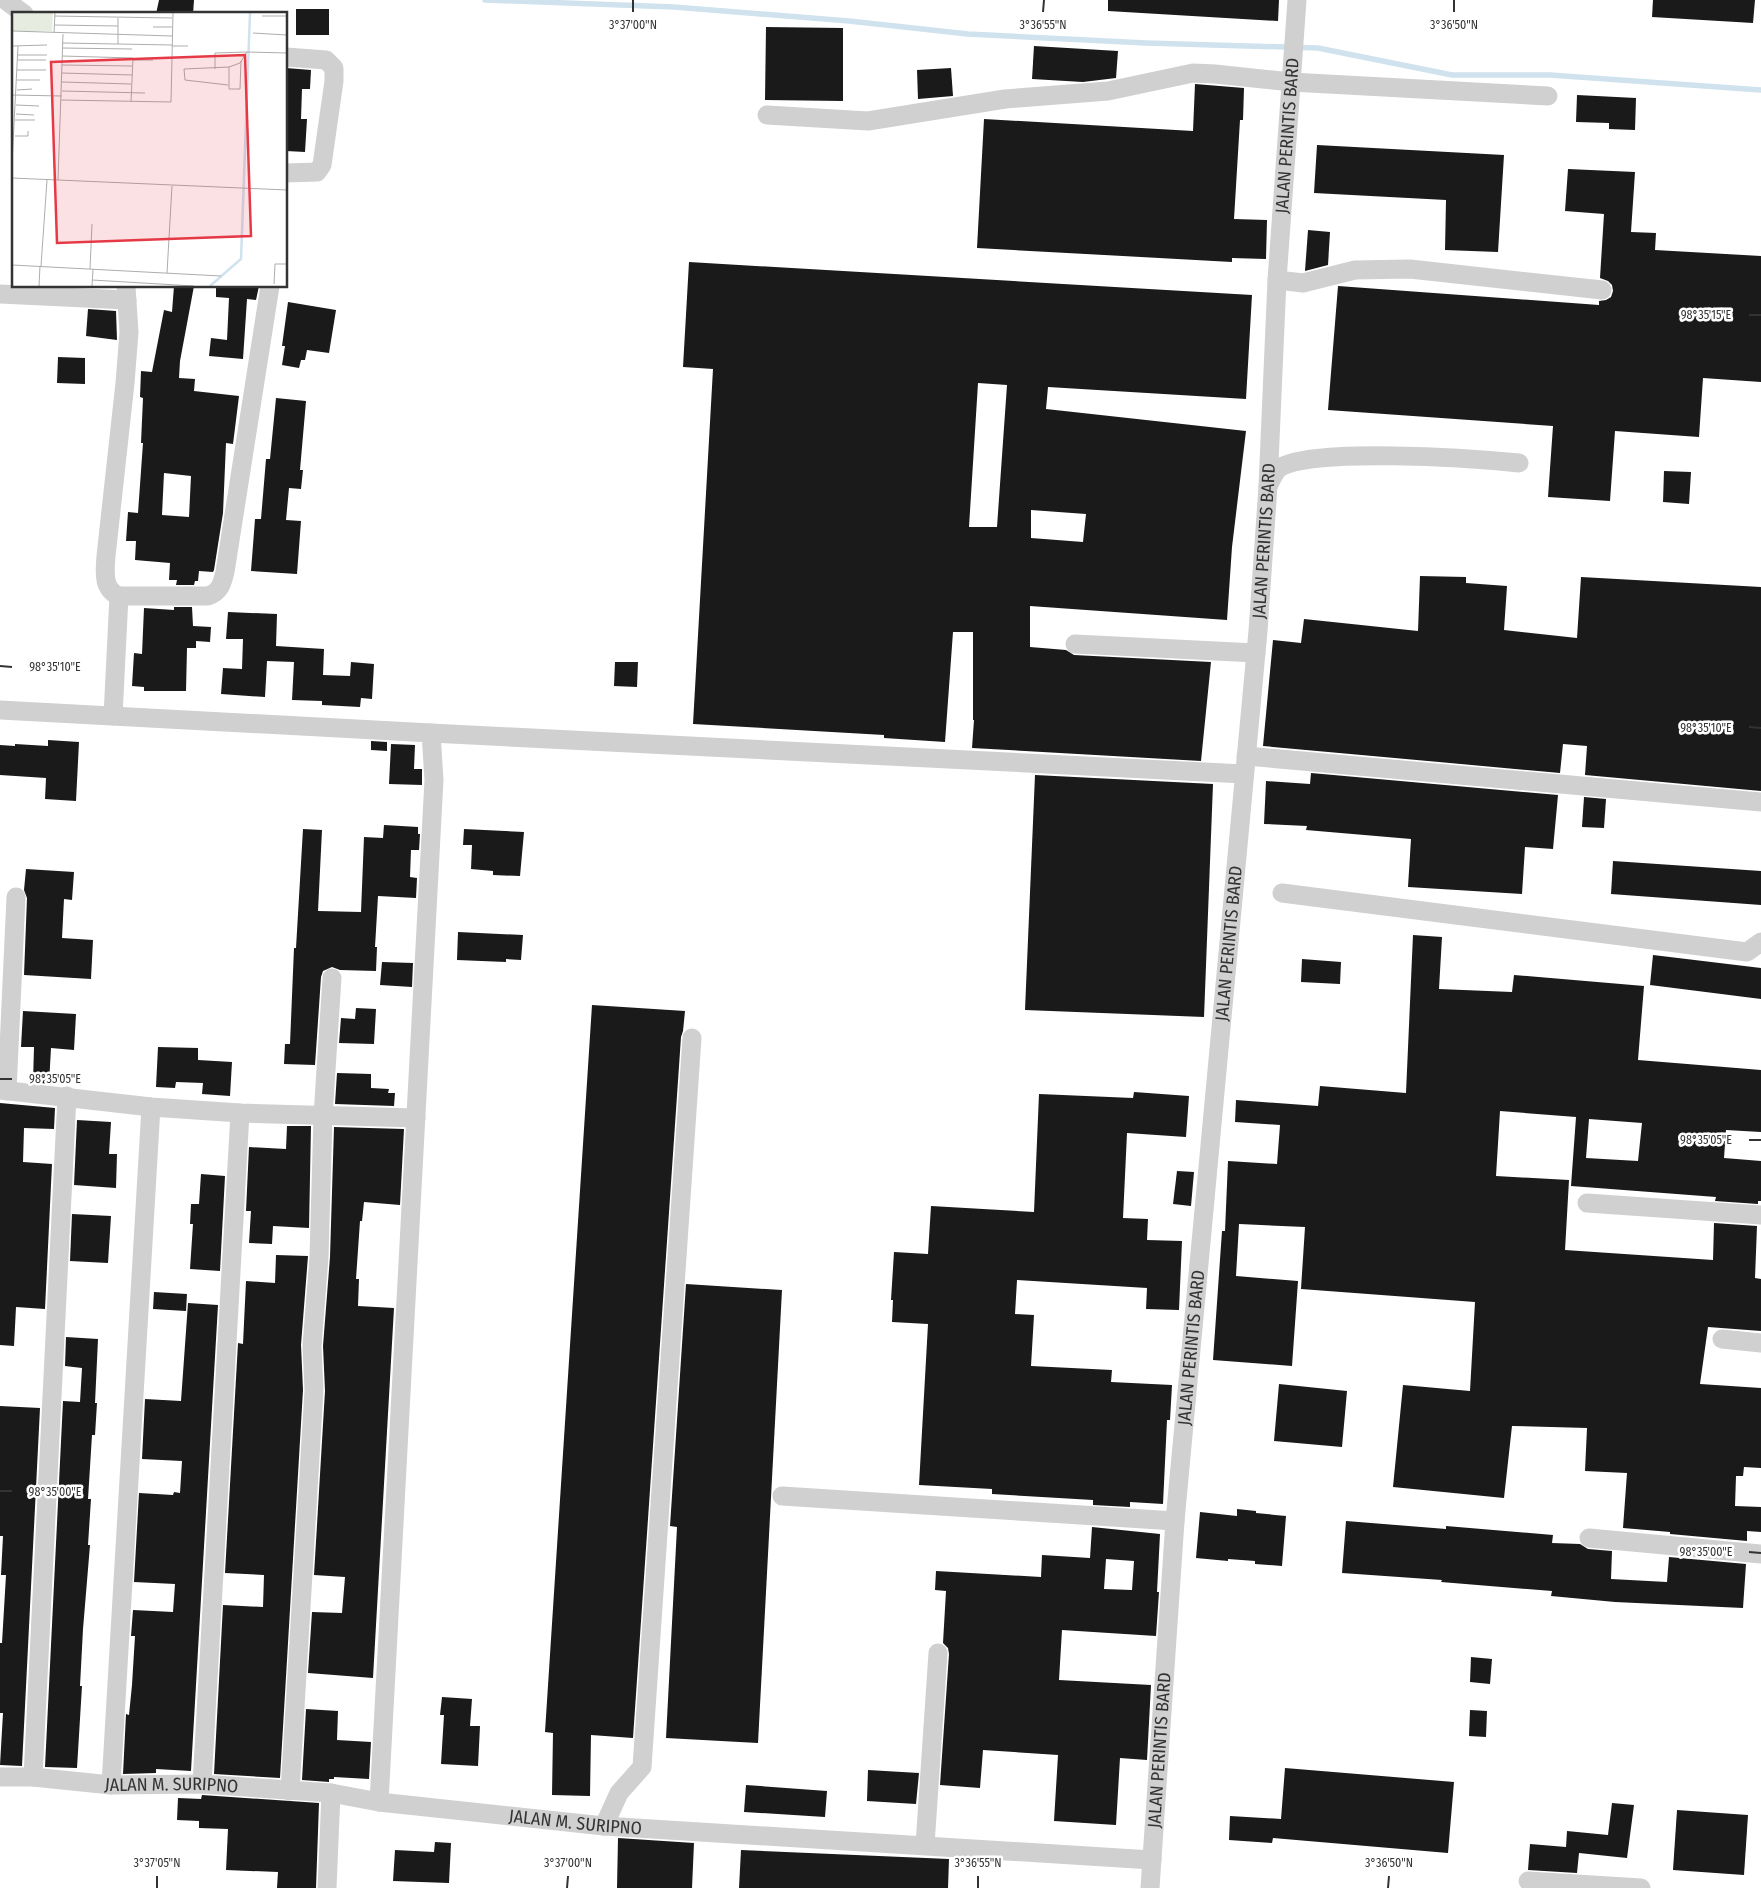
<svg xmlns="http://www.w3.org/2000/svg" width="1761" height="1888" font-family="'Fira Sans Condensed',sans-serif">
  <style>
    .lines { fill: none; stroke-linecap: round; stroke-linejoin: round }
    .stream { stroke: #cfe2ee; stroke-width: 5.5 }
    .building { fill: #1a1a1a; fill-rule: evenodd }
    .minor { stroke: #d0d0d0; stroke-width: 19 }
    .ticks { fill: none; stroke: #333; stroke-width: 2 }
    .labels { text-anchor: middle; stroke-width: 5; stroke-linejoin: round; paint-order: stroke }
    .street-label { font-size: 18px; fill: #333; stroke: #fff }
    .inset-river { fill: none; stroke: #cfe2ee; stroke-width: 2.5 }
    .inset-road { fill: none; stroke: #adadad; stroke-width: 1 }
    .view { fill: #e63946; fill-opacity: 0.15; stroke: #e63946; stroke-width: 2.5 }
    .inset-edge { fill: none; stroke: #333; stroke-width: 2.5 }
    .ticks-label { font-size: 12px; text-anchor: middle; fill: #333; stroke: #fff; stroke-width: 5; stroke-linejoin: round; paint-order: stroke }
  </style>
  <rect width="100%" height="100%" fill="#fff"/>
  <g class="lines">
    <!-- stream -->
    <polyline class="stream" points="485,0 674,7 849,21 968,34 1146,43 1318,48 1452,75 1550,75 1761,90"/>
  </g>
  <!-- building -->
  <g class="building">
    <polygon points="159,0 194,0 193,14 156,14"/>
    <polygon points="1108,0 1279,0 1278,21 1108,11"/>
    <polygon points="1653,0 1755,0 1753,23 1652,17"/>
    <rect x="296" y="9" width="33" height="26"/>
    <polygon points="766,27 843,28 843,101 765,100"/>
    <polygon points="1034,46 1118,51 1116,78 1083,82 1032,79"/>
    <polygon points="286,68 311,70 310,89 302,89 301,119 307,119 305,152 286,151"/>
    <polygon points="951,68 953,96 918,99 917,70"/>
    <polygon points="1195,84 1244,88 1243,120 1240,120 1234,219 1267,220 1266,259 1232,258 1232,262 977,248 984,119 1193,131"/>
    <polygon points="1577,95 1636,98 1635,130 1609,129 1609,123 1576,122"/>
    <polygon points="1317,145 1504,155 1498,252 1445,250 1446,200 1314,193"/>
    <polygon points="1568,169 1635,172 1631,232 1656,233 1655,250 1761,256 1761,382 1703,378 1699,437 1615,431 1610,501 1548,497 1553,426 1328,410 1338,286 1599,305 1599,301 1606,300 1611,297 1613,291 1612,285 1608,281 1600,278 1604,214 1565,211"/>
    <polygon points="1308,230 1330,232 1328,265 1305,271"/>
    <path d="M689 262 1252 295 1246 399 1048 387 1046 409 1246 431 1232 547 1227 620 1030 606V647L1066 650 1074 655 1211 662 1201 761 972 748 974 720H973V632H953L945 742 884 738V735L693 724 713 369 683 367ZM978 383 1007 385 997 527H969ZM1031 510 1086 514 1083 542 1031 538Z"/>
    <path d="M174 286H194L180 361 179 378 195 379 194 391 239 396 233 444 226 443 223 513 214 570 213 572 199 571 198 581H195L194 585H176L177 580H169L170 563 135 560 136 541H126L128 512 138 513 143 443H141L143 398 140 397 141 371 152 372 164 310 172 312ZM164 473 191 476 189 517 162 515Z"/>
    <polygon points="216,286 259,286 256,300 247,299 243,359 209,356 211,338 227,340 229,298 216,297"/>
    <polygon points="288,302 336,310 329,353 307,350 305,360 301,360 299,368 282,365 285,346 282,346"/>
    <polygon points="88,309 116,311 117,340 86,336"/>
    <polygon points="58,357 85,358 85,384 57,383"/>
    <polygon points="276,398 306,401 300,470 303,470 301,489 289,488 286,520 301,521 297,574 251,571 255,519 261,519 266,459 270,459"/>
    <polygon points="1664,471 1691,472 1689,504 1663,502"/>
    <polygon points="1420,576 1466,577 1466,583 1507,586 1504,630 1577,638 1581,577 1761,587 1761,791 1585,775 1587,746 1563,744 1560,773 1263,746 1273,640 1301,643 1304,619 1418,631"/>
    <polygon points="174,607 192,607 193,626 211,627 210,642 196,641 196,648 187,648 186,691 144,691 144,687 132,686 134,653 142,654 144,608 174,610"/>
    <polygon points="228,612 277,614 276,646 324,649 323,675 350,676 351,662 374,664 372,699 361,698 360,707 322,705 322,701 292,700 294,662 267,661 265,697 221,694 223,668 242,669 243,639 226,639"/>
    <polygon points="615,662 638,662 637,687 614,686"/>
    <polygon points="48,740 79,742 76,801 45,799 46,778 0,775 0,745 15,746 15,744 48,746"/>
    <polygon points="371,741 387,742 387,751 371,750"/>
    <polygon points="391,744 415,745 414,769 422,769 422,785 389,784"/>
    <polygon points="1311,773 1558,795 1553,849 1525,847 1522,894 1408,887 1411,839 1306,830 1307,826 1264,824 1266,781 1310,784"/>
    <polygon points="1035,775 1213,784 1204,1017 1025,1010"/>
    <polygon points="1584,797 1606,799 1604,828 1582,827"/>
    <polygon points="384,825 418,827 418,834 420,834 419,850 411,850 410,877 417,878 416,898 378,896 375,947 377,947 376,971 340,970 332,967 323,971 321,977 315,1065 284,1064 285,1044 290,1044 294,948 296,948 303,829 322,830 318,911 361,912 364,837 383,838"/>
    <polygon points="464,829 524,832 520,876 493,875 493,871 471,869 472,845 463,845"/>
    <polygon points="1613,861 1761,871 1761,905 1611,894"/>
    <polygon points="26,869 74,872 72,900 64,899 62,938 93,940 91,979 24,975 27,898 24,890"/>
    <polygon points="458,932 523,935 521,960 506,959 506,962 457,960"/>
    <path d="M1413 935 1442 937 1439 989 1512 992 1514 975 1644 986 1638 1060 1761 1070V1132L1726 1130 1724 1158 1761 1161V1201H1758V1204L1715 1201 1716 1197 1571 1186 1576 1117 1500 1111 1496 1176 1569 1180 1565 1250 1713 1260 1714 1223 1757 1226 1755 1278 1761 1279V1331L1708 1327 1700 1384 1761 1388V1468L1744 1467 1743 1476H1736L1735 1506 1761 1507V1532L1747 1531V1541L1670 1534V1532L1623 1528 1627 1473 1585 1471 1587 1428 1512 1426 1504 1498 1393 1487 1403 1385 1470 1391 1475 1302 1301 1289 1305 1227 1239 1224 1236 1276 1298 1281 1292 1366 1213 1360 1222 1231H1225L1228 1161 1277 1164 1280 1125 1235 1122 1236 1100 1318 1106 1320 1086 1406 1093ZM1589 1119 1642 1123 1638 1161 1586 1158Z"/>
    <polygon points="1653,955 1761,968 1761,999 1650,985"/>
    <polygon points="1302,959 1341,962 1340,984 1301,982"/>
    <polygon points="382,962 413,963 412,987 380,985"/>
    <polygon points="592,1005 685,1011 683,1031 681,1037 633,1738 591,1735 590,1796 552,1795 553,1733 545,1732"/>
    <polygon points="356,1008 376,1009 374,1044 339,1043 341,1018 355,1019"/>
    <polygon points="23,1011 76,1014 74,1050 51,1048 49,1084 33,1082 34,1047 21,1047"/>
    <polygon points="158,1047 198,1048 198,1060 232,1062 230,1096 202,1094 203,1083 176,1082 175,1088 156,1087"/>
    <polygon points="337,1073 371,1074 371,1088 389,1089 388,1093 395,1093 394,1106 335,1104"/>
    <polygon points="1134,1092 1189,1096 1186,1137 1127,1133 1123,1218 1148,1219 1147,1240 1182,1241 1179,1310 1146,1309 1147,1288 1017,1280 1015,1314 1034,1315 1031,1366 1112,1370 1111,1382 1172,1385 1170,1420 1167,1420 1163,1504 1130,1502 1130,1507 1093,1505 1093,1500 992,1494 992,1489 919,1485 928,1324 892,1322 893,1300 891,1300 894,1252 928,1254 931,1206 1034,1212 1039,1094 1133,1098"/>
    <polygon points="0,1103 55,1108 54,1129 24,1128 23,1162 52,1164 45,1309 16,1307 14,1346 0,1345"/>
    <polygon points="77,1120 111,1122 109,1154 117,1154 116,1188 74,1185"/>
    <polygon points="287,1126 311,1126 309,1228 273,1226 272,1244 249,1243 251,1211 246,1211 249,1147 286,1149"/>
    <polygon points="334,1127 404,1129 400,1205 364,1202 362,1221 360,1221 356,1279 359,1279 358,1306 394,1308 373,1678 308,1673 312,1612 342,1613 345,1577 314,1575 325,1391 323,1346 330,1257"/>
    <polygon points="1177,1171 1194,1172 1191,1206 1173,1204"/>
    <polygon points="201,1174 225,1176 220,1271 190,1269 193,1224 190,1224 191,1204 199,1204"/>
    <polygon points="72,1214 111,1216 108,1263 70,1261"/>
    <polygon points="276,1255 308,1256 301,1345 303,1390 280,1778 214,1774 223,1605 263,1607 264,1575 225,1573 238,1343 243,1344 246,1281 275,1283"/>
    <polygon points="686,1284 782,1290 758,1743 666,1738 677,1527 670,1526"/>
    <polygon points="154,1292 187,1294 186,1311 153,1309"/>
    <polygon points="188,1303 218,1305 191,1771 156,1769 156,1773 123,1774 126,1714 129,1715 132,1685 135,1636 131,1636 133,1610 173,1612 175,1584 134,1582 139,1493 173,1495 174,1492 180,1493 182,1461 142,1459 145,1399 181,1401"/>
    <polygon points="66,1337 98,1339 95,1403 97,1403 95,1435 92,1435 88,1499 91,1499 88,1545 90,1545 83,1629 80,1686 82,1686 77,1768 45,1767 63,1401 80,1402 82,1368 65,1366"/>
    <polygon points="1279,1384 1347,1391 1342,1447 1274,1441"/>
    <polygon points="0,1406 40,1408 22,1766 0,1765 3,1713 0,1713 0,1643 2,1643 6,1575 1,1575 3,1536 0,1536"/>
    <polygon points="1237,1509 1256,1511 1256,1513 1286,1516 1282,1566 1255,1564 1255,1561 1228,1559 1228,1561 1196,1558 1200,1512 1237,1516"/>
    <polygon points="1346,1521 1446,1529 1446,1526 1553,1535 1552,1543 1580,1544 1588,1549 1612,1551 1611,1579 1667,1582 1669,1557 1746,1564 1743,1608 1615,1602 1551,1596 1552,1591 1441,1582 1442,1580 1342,1573"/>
    <path d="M1092 1527 1160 1534 1157 1592H1159L1156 1636 1062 1630 1059 1680 1151 1685 1147 1760 1120 1758 1116 1825 1054 1821 1058 1755 983 1750 980 1788 940 1785 949 1654 948 1648 943 1643 946 1591 935 1590 936 1571 1041 1577 1042 1555 1090 1558ZM1106 1559 1134 1561 1132 1590 1104 1589Z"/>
    <polygon points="1471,1657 1492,1659 1490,1684 1470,1682"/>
    <polygon points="442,1697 472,1699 470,1726 480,1726 478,1766 441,1764 444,1715 440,1715"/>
    <polygon points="306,1709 338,1711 337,1740 371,1742 369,1779 334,1777 334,1779 329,1779 329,1782 302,1780"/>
    <polygon points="1470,1710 1487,1711 1486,1737 1469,1736"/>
    <polygon points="1285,1768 1454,1782 1448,1853 1273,1838 1272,1843 1229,1840 1230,1816 1281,1819"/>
    <polygon points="868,1770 919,1773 916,1804 867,1801"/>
    <polygon points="746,1785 827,1791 825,1817 744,1812"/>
    <polygon points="202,1795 319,1803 316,1888 277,1888 278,1872 226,1870 228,1829 199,1828 199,1821 177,1820 178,1798 201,1799"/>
    <polygon points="1612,1803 1634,1805 1627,1858 1579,1853 1577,1873 1528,1870 1530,1844 1566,1847 1567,1831 1608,1835"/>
    <polygon points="1677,1810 1748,1815 1744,1875 1673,1870"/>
    <polygon points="618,1838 694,1843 692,1888 617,1888"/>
    <polygon points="435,1842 451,1843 449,1883 393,1881 395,1850 434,1852"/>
    <polygon points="741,1850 949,1859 948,1888 739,1888"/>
  </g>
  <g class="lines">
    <!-- minor -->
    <g class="minor">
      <polyline points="5,0 24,14"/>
      <polyline points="286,57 326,60 334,68 334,81 322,165 317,172 286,173"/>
      <polyline points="767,115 868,121 1005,99 1108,91 1193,73 1215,74 1291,82 1548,96"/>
      <polyline points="1277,280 1303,283 1355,270 1410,269 1602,290"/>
      <path d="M126 286 129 332 125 383 106 556C105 571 102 589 119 596H208C220 592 222 584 225 572L270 286"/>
      <polyline points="0,294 127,300"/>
      <path d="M1268 486C1271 481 1274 473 1278 469 1306 446 1479 459 1519 463"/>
      <polyline points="1075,644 1256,653"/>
      <polyline points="0,710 431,733 434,780 379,1802"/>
      <polyline points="113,716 119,596"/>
      <polyline points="431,733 1244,774"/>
      <polyline points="1246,756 1761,802"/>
      <polyline points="1282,893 1747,952 1761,942"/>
      <polyline points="0,1090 151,1107 240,1113 416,1118"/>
      <polyline points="7,1091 16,897"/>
      <polyline points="1587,1203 1761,1215"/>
      <polyline points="1722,1339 1761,1343"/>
      <polyline points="782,1496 1175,1521"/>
      <polyline points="1589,1538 1761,1554"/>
      <path id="s1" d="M0 1777H33L111 1785 202 1784 331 1793 379 1802 604 1826 1152 1860"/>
      <polyline points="33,1777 67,1096"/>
      <polyline points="202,1784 240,1113"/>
      <polyline points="111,1785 151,1107"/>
      <polyline points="290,1791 314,1390 312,1346 319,1257 323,1116 332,978"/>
      <polyline points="604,1826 619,1793 642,1767 692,1038"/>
      <polyline points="925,1845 938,1653"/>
      <polyline points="1528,1881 1641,1888"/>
      <polyline points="327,1888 331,1793"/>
      <path id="s2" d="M1150 1888 1175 1521 1258 631 1268 486 1277 280 1297 0"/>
    </g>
  </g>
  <!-- ticks -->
  <path class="ticks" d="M633 12V0M1043 12 1044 0M1454 12V0M1749 315H1761M0 666 12 667M1749 727 1761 728M0 1079H12M1749 1140H1761M0 1491H12M1749 1552 1761 1553M157 1888V1876M567 1888 568 1876M978 1888V1876M1388 1888 1389 1876"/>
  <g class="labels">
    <!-- street labels -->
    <g class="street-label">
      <text dy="6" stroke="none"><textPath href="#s2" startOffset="1758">JALAN PERINTIS BARD</textPath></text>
      <text dy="6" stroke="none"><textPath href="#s2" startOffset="1352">JALAN PERINTIS BARD</textPath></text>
      <text dy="6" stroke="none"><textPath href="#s2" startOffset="948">JALAN PERINTIS BARD</textPath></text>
      <text dy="6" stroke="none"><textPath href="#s2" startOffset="542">JALAN PERINTIS BARD</textPath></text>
      <text dy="6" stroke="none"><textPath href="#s2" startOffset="138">JALAN PERINTIS BARD</textPath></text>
      <text dy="6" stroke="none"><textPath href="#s1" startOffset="172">JALAN M. SURIPNO</textPath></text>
      <text dy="6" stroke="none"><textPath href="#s1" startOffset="578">JALAN M. SURIPNO</textPath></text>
    </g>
  </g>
  <!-- overview -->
  <g transform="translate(12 12)">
    <rect width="275" height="275" fill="#fff"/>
    <path d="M0 1H41L40 19H0Z" fill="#e6ecdf"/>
    <path class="inset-river" d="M198 274 229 247 238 1"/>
    <path class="inset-road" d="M42 4 160 6M250 4H275M106 6V32M42 13 106 14M141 15H160M0 19 160 24M42 21 43 1M241 21 275 23M50 31 160 33M0 34 35 33M160 34H176M50 36 120 37M6 43H35M50 44 121 46 119 90M6 48H34M121 48H141M229 49 228 77H217V55L228 51 235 40 275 41M50 53 120 54M203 57V41L235 40M5 58H34M50 61 120 63M5 68H28M50 70 119 72M216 73 173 68 172 57 217 55M5 78 20 77M50 79 133 81M0 83 50 84M49 88 159 90 161 1M4 93 27 94M4 102 22 103M3 108H23M3 124H16V119M0 151 6 34M0 166 275 178M46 168 51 22M0 253 209 264M29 254 35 168M78 257 80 212M155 261 160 174M80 268 182 274M262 272 263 252H275M27 274 28 254M80 274 81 257"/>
    <path class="view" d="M233 43 239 224 45 231 39 50Z"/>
    <rect width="275" height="275" class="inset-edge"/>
  </g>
  <g class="ticks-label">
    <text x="633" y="29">3°37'00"N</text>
    <text x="1043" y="29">3°36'55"N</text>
    <text x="1454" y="29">3°36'50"N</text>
    <text x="1706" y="319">98°35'15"E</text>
    <text x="55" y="671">98°35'10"E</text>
    <text x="1706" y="732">98°35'10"E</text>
    <text x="55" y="1083">98°35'05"E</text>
    <text x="1706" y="1144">98°35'05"E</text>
    <text x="55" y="1496">98°35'00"E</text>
    <text x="1706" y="1556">98°35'00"E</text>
    <text x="157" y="1867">3°37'05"N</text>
    <text x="568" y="1867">3°37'00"N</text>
    <text x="978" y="1867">3°36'55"N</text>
    <text x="1389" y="1867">3°36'50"N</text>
  </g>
</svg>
